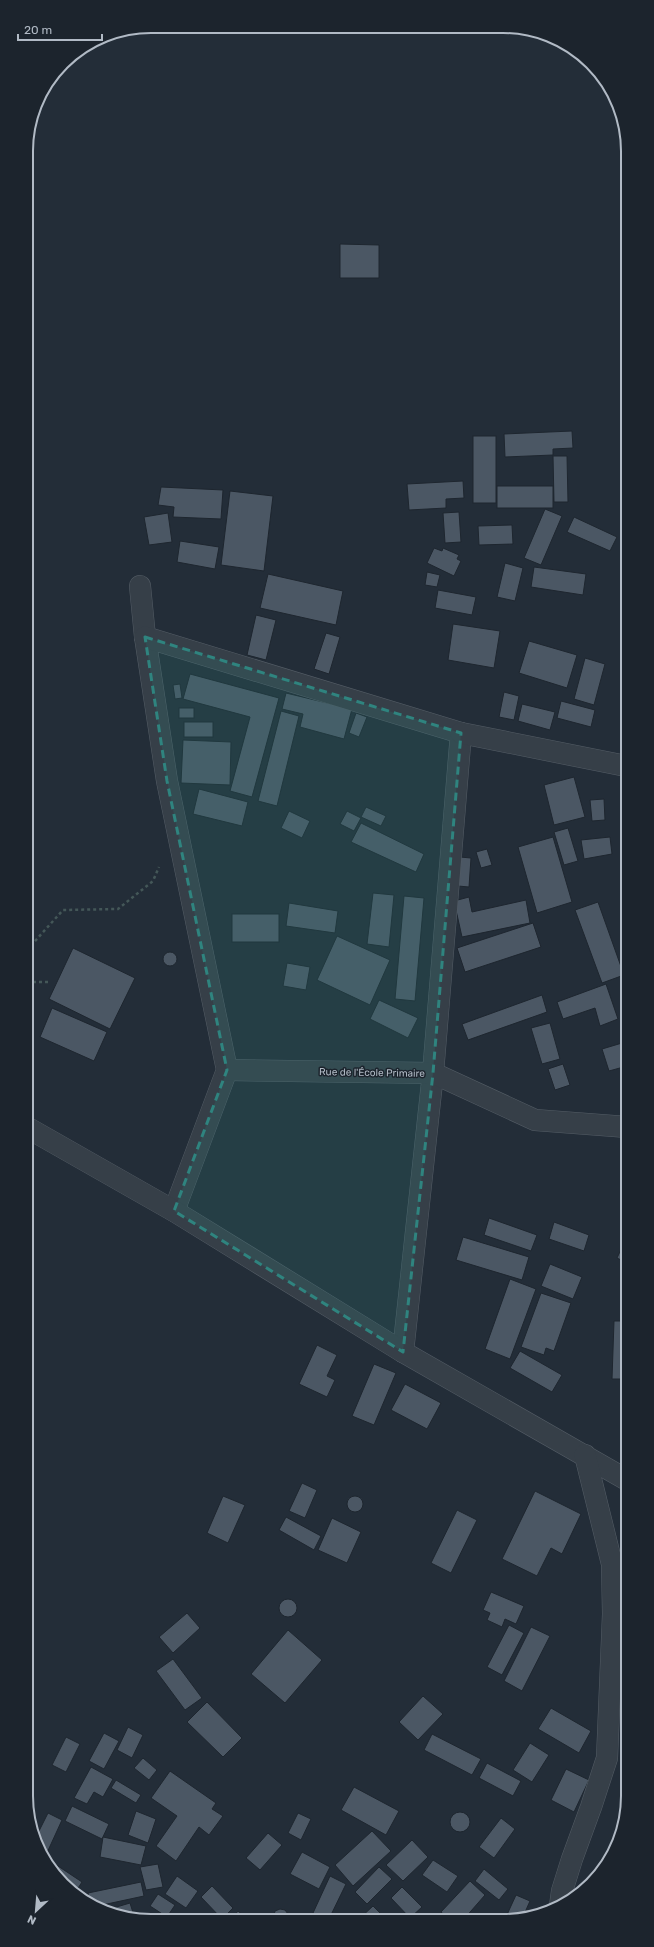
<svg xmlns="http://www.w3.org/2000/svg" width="654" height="1947" font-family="Rubik,sans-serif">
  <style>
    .building { fill: #4b5764; stroke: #1e262f }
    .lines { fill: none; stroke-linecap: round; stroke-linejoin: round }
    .minor-casing { stroke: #545d66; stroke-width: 22 }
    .path { stroke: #445758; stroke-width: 2.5; stroke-dasharray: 3 3; stroke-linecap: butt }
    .minor { stroke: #363f48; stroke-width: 21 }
    .marked { fill: #2f847f; fill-opacity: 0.2; stroke: #2f847f; stroke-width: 3; stroke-dasharray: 8 5; stroke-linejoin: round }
    .labels { text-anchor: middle; stroke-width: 3; stroke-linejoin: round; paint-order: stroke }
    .street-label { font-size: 10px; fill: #b1bac5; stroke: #1c242d }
    .rim { fill: none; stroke: #b1bac5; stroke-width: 2 }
  </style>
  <rect width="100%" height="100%" fill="#232d38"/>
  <!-- building -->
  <g class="building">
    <polygon points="340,244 379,245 379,278 340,278"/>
    <polygon points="572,431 573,448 553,449 553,455 505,457 504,434"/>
    <rect x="473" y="436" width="23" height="67"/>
    <polygon points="553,456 567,456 568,502 554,502"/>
    <polygon points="463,481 464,498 446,499 446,508 409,510 407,484"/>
    <rect x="497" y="486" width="56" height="22"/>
    <polygon points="161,487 223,490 221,519 173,517 174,507 158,505"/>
    <polygon points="230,491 273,496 264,571 221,565"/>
    <polygon points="545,509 562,516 541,565 524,558"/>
    <polygon points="459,512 461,542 445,543 443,513"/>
    <polygon points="168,513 172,542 149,545 144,517"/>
    <polygon points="574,517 617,537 610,551 567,532"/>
    <polygon points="512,525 513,544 479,545 478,526"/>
    <polygon points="180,541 219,547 215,569 177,562"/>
    <polygon points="434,548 442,551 443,548 459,555 457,559 461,561 454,576 427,563"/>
    <polygon points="505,563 523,568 515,601 497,597"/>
    <polygon points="534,567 586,574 583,595 531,587"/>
    <polygon points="427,572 440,575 437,587 425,585"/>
    <polygon points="268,574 343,591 336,625 260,608"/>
    <polygon points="438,590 476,597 472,615 435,608"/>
    <polygon points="256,615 276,620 266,660 247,655"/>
    <polygon points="453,624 500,631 494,668 448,660"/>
    <polygon points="326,633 340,637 329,674 314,669"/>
    <polygon points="626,633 626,658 621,657"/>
    <polygon points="529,641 577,655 567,688 519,673"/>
    <polygon points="585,658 605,664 594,705 574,699"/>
    <polygon points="190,674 279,698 252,797 230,791 250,717 183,699"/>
    <polygon points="180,684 182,698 175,699 173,685"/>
    <polygon points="504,692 519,696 514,720 499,717"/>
    <polygon points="286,693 352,709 344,739 300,727 303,714 282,709"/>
    <polygon points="561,701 595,710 591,727 557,718"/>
    <polygon points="522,704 555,712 550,730 518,721"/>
    <rect x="179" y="708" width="15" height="10"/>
    <polygon points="281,711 299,716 277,806 258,801"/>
    <polygon points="356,713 367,717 359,737 349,733"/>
    <rect x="184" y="722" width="29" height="15"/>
    <polygon points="183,740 231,742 230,785 181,783"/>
    <polygon points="574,777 585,817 554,825 544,785"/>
    <polygon points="199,789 248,802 242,826 193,814"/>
    <polygon points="604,799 605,820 592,821 590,800"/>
    <polygon points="366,807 386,816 381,826 361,817"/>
    <polygon points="289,811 310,821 302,838 281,828"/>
    <polygon points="347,811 361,818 354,831 340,824"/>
    <polygon points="361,823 424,854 416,872 351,842"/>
    <polygon points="568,828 578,861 564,865 554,832"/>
    <polygon points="553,837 572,902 537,913 518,847"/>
    <polygon points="610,837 612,854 584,859 581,840"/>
    <polygon points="487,849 492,865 481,868 476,852"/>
    <polygon points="460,857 471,858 469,887 458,886"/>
    <polygon points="373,893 394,895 389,947 367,944"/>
    <polygon points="404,896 424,898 415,1001 395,999"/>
    <polygon points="469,897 472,912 526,900 530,923 462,937 454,901"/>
    <polygon points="598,902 624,975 602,983 575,910"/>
    <polygon points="289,903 338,911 335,933 286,926"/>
    <rect x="232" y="914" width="47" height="28"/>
    <polygon points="533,923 541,947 465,972 457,948"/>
    <polygon points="337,936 390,960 370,1005 317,980"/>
    <polygon points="73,948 135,978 110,1029 49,999"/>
    <circle cx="170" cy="959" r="7"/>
    <polygon points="287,963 310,967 306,990 283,986"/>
    <polygon points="606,984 618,1019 600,1026 595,1008 563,1019 557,1002"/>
    <polygon points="542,995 547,1012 468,1040 462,1024"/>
    <polygon points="379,1000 418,1018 408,1038 370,1019"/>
    <polygon points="52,1008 107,1032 94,1061 40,1037"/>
    <polygon points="550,1023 560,1059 542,1064 531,1028"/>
    <polygon points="622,1043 627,1066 609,1071 602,1049"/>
    <polygon points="563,1064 570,1085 555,1090 548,1069"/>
    <polygon points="489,1218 537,1235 531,1251 484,1235"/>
    <polygon points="554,1222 589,1235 584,1251 549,1239"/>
    <polygon points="463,1237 529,1257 522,1280 456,1260"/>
    <polygon points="624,1243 627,1244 627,1263 617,1258"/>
    <polygon points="550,1264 582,1277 573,1299 541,1286"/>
    <polygon points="510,1279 536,1289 510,1359 485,1349"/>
    <polygon points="541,1293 571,1303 554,1351 546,1348 544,1355 521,1347"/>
    <polygon points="614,1321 627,1321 627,1379 612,1379"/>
    <polygon points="317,1345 337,1355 327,1376 335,1380 327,1397 299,1384"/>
    <polygon points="520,1351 562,1375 552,1392 510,1368"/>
    <polygon points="374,1364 396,1373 374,1425 352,1416"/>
    <polygon points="405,1384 441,1403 427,1429 391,1410"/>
    <polygon points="302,1483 317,1490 305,1518 289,1511"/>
    <polygon points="535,1491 581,1514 562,1554 551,1548 537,1576 502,1559"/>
    <circle cx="355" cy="1504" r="8"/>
    <polygon points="223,1496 245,1505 228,1543 207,1533"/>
    <polygon points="457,1510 477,1520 451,1573 431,1563"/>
    <polygon points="286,1517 321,1536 314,1550 279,1530"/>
    <polygon points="332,1518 361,1532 347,1563 318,1550"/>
    <polygon points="491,1592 524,1606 516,1624 505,1619 502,1627 487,1620 490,1613 483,1610"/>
    <circle cx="288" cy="1608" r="9"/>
    <polygon points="187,1613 200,1628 173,1653 159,1637"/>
    <polygon points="509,1625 524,1633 502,1675 487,1667"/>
    <polygon points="531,1627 550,1636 522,1691 504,1681"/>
    <polygon points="288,1630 322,1660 285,1703 251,1674"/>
    <polygon points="173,1659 202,1698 185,1710 156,1671"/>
    <polygon points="423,1696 443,1714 418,1740 399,1722"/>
    <polygon points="207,1702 242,1738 223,1757 187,1722"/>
    <polygon points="551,1708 591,1731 579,1753 538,1729"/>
    <polygon points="128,1727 143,1735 132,1758 117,1750"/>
    <polygon points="104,1733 119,1741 104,1769 89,1761"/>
    <polygon points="432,1734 481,1759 472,1775 424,1750"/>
    <polygon points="66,1737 80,1744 66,1772 52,1765"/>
    <polygon points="530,1743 549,1755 532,1782 513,1770"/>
    <polygon points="143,1758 157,1770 149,1780 134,1768"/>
    <polygon points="487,1763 521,1781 513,1796 479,1778"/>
    <polygon points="91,1767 113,1779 103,1797 94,1792 87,1804 74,1798"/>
    <polygon points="566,1769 589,1780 574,1812 551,1800"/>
    <polygon points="170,1771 216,1803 212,1809 223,1816 209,1835 199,1827 176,1861 156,1846 177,1816 151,1798"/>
    <polygon points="116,1780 141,1795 136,1803 111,1788"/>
    <polygon points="354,1787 399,1811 386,1835 341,1810"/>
    <polygon points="72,1806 109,1824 102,1839 65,1821"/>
    <polygon points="136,1811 156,1819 148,1843 128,1835"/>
    <circle cx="460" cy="1822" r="10"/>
    <polygon points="48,1813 62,1820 46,1855 40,1853 35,1839"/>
    <polygon points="298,1813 311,1819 301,1840 288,1833"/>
    <polygon points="501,1818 515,1829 494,1858 479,1847"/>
    <polygon points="372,1831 391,1851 353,1886 335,1865"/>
    <polygon points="268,1833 282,1845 260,1870 246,1858"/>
    <polygon points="103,1837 146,1846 141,1865 100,1857"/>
    <polygon points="412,1840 428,1857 403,1881 386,1865"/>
    <polygon points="302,1852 330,1867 319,1889 290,1874"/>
    <polygon points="433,1860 458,1876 447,1892 422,1875"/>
    <polygon points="52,1862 82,1882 75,1893 63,1885 49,1866"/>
    <polygon points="158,1864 163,1887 146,1890 140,1867"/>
    <polygon points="379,1867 392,1879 367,1904 355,1892"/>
    <polygon points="484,1869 508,1889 499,1900 475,1881"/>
    <polygon points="177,1876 198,1891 186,1908 165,1894"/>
    <polygon points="330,1876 346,1884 329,1919 325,1919 313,1913"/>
    <polygon points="470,1881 485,1895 464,1919 449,1919 441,1912"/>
    <polygon points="141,1882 144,1896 93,1907 90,1904 88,1893"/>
    <polygon points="212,1886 233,1908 222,1919 201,1897"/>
    <polygon points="402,1887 422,1907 410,1918 391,1898"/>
    <polygon points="575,1891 578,1894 567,1903 565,1901"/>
    <polygon points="158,1894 175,1905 167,1917 150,1906"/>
    <polygon points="516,1895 530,1901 522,1919 505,1919"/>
    <polygon points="130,1903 135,1919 127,1919 103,1911"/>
    <polygon points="373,1906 386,1919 359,1919"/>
    <polygon points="280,1909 285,1910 288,1914 288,1919 273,1919 275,1911"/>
    <polygon points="238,1911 247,1919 231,1919"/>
    <polygon points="149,1913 160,1919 146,1919"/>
  </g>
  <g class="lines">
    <defs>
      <g id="minor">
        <polyline points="140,586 145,637 167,781 227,1070 174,1211"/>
        <polyline points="145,637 461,733 433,1073 403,1352"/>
        <polyline points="461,733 626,766"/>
        <polyline points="227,1070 433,1073 535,1120 627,1127"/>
        <polyline points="28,1128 174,1211 403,1352 627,1480"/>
        <polyline points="560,1906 562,1891 572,1859 591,1807 607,1758 613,1614 612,1564 585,1455"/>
      </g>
    </defs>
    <!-- minor casing -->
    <use href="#minor" class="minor-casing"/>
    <!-- path -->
    <g class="path">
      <polyline points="27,950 63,910 118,909 153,881 159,867"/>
      <polyline points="27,982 49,982"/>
      <polyline points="28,1485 33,1484"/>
    </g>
    <!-- minor -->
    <use href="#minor" class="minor"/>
  </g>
  <!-- marked area -->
  <path class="marked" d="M145 637 461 733 433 1073 403 1352 174 1211 227 1070 167 781Z"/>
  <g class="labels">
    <!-- street labels -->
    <g class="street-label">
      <text transform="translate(372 1072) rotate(1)" y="4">Rue de l'École Primaire</text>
    </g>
  </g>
  <!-- crop -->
  <path d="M0 0H654V1947H0ZM151 33H503A118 118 0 0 1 621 151V1796A118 118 0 0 1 503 1914H151A118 118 0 0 1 33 1796V151A118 118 0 0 1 151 33Z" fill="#1c242d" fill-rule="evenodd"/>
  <path class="rim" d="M151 33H503A118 118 0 0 1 621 151V1796A118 118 0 0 1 503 1914H151A118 118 0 0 1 33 1796V151A118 118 0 0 1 151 33Z"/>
  <!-- north arrow -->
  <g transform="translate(36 1911) rotate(206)" stroke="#1c242d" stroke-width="3" paint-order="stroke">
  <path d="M0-3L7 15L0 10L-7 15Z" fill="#b1bac5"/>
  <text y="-6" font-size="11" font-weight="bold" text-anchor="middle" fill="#b1bac5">N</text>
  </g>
  <!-- scale -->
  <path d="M18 34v6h84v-6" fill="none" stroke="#b1bac5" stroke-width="2"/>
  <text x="24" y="34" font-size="12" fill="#b1bac5" stroke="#1c242d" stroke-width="3" paint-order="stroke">20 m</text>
</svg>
